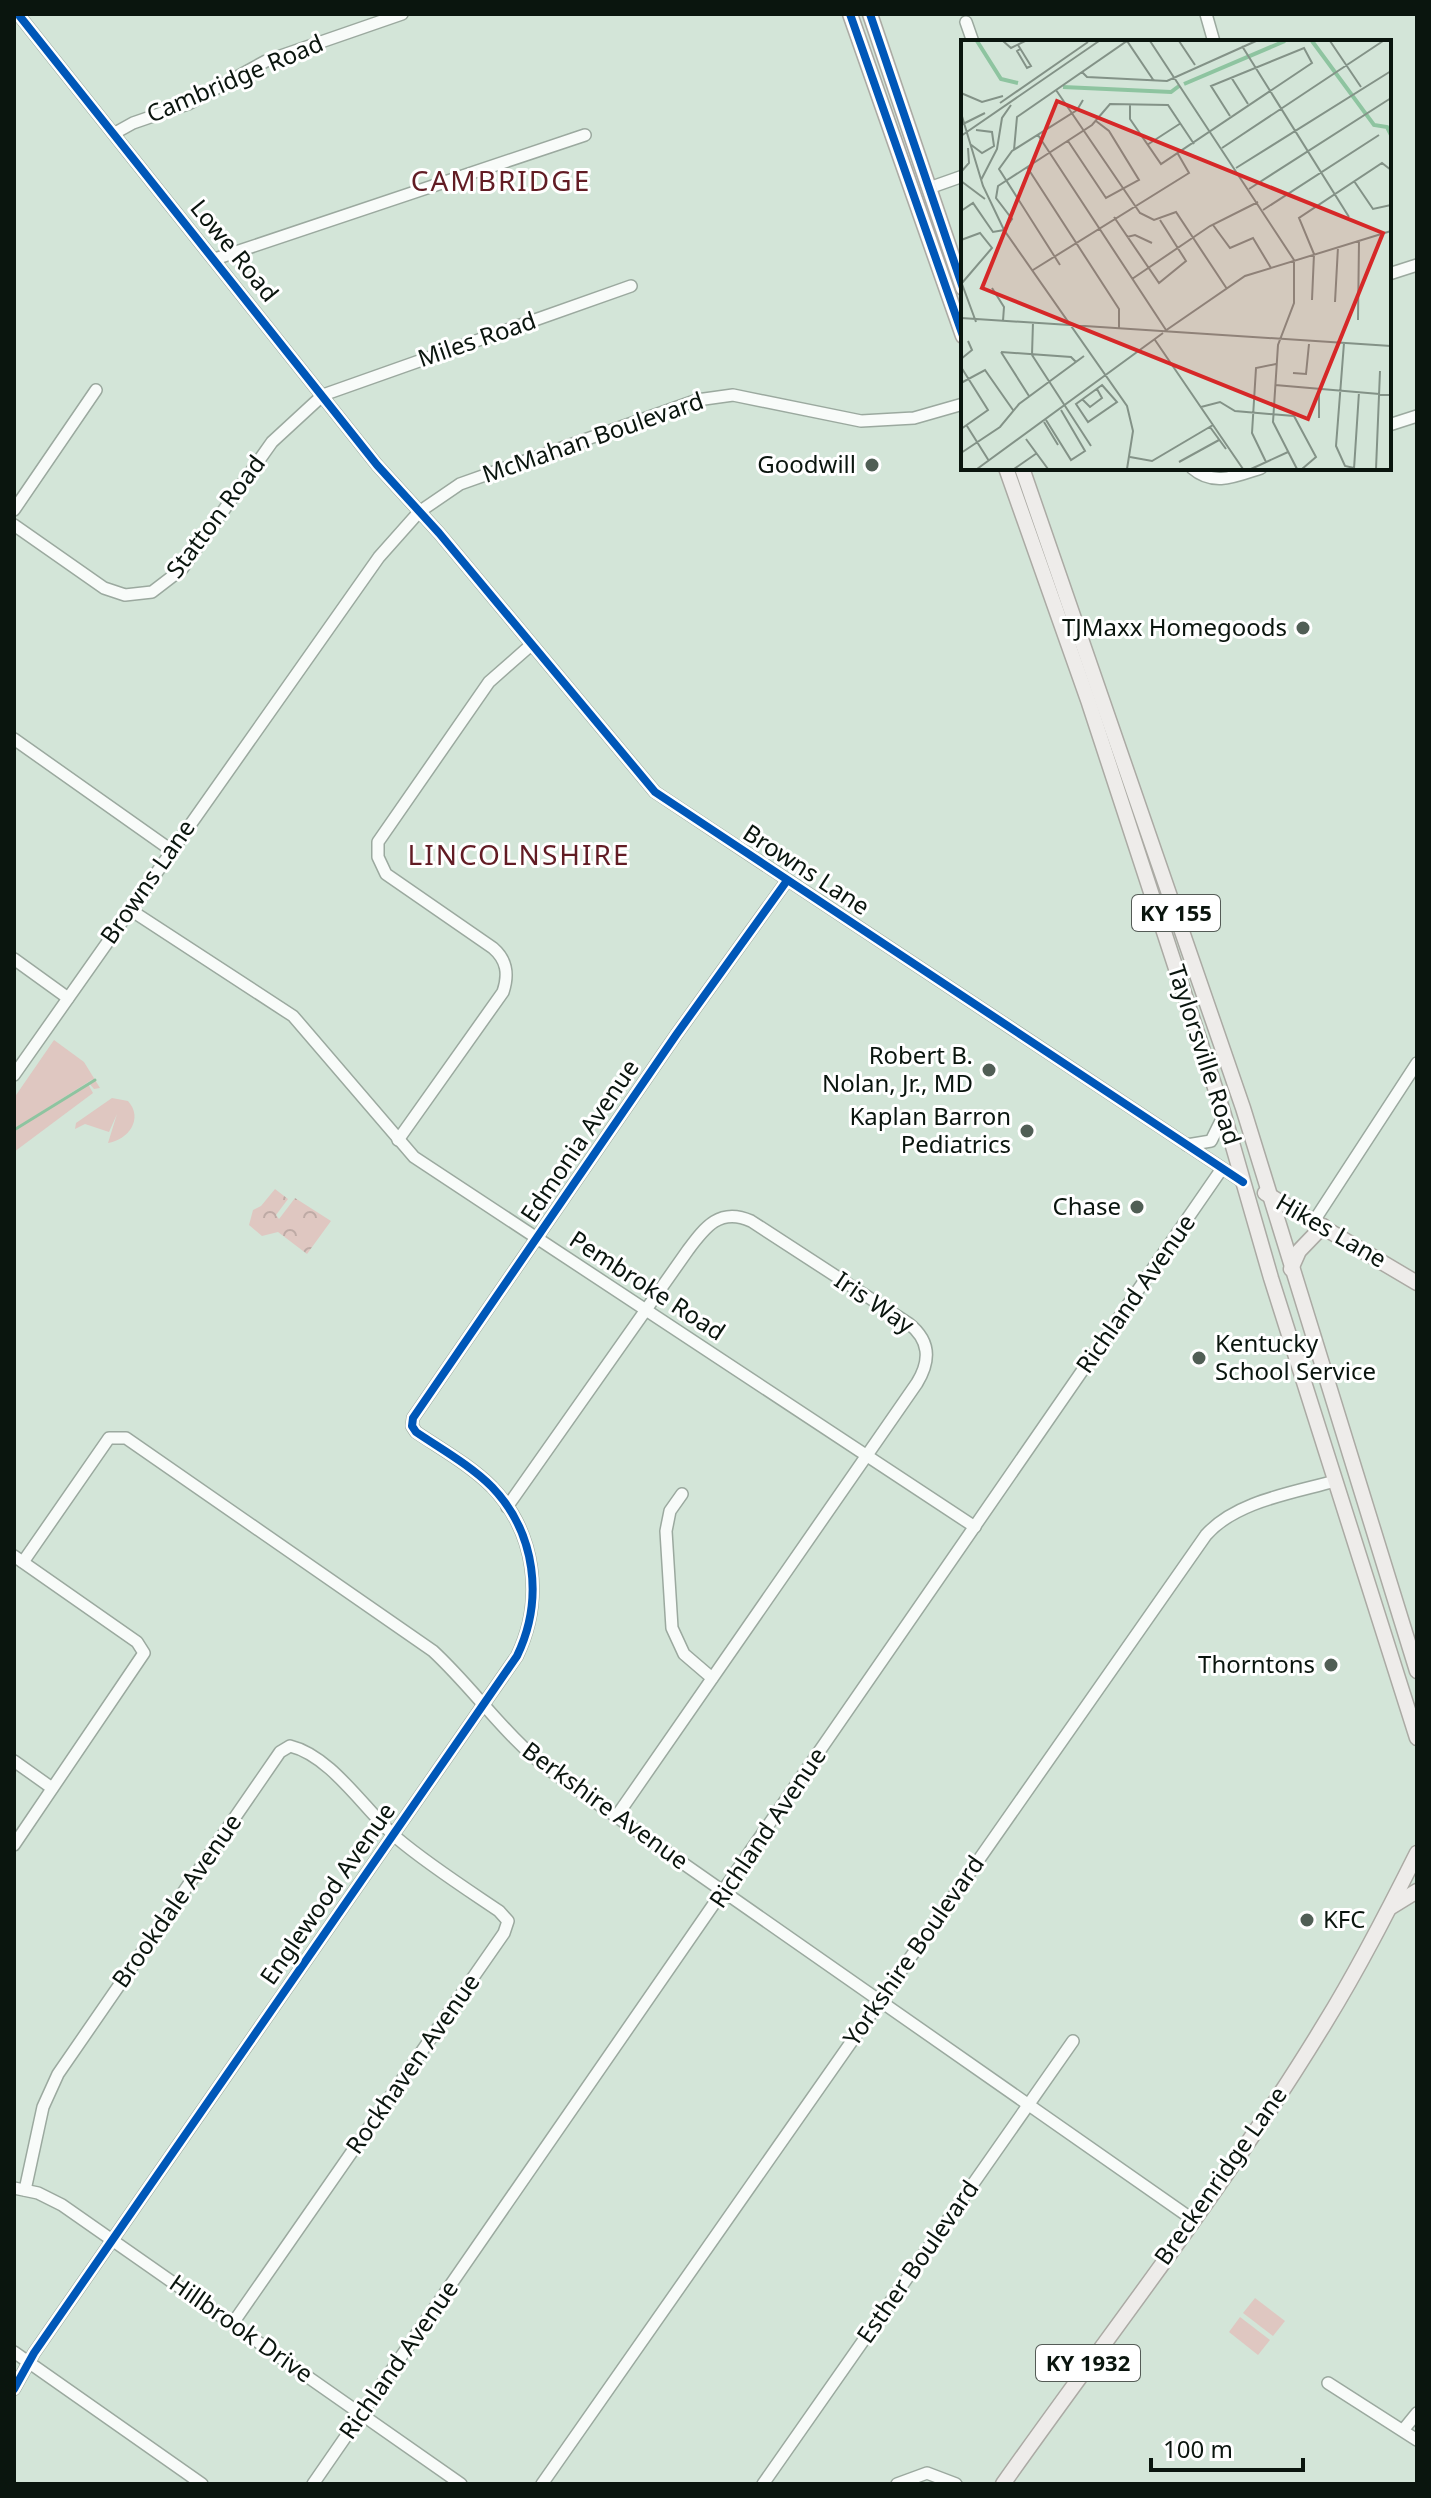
<svg xmlns="http://www.w3.org/2000/svg" width="1431" height="2498" font-family="'Noto Sans',sans-serif">
  <style>
    .green { fill: #dfc7c1 }
    .park { fill: url(#park-crowns) }
    .lines { fill: none; stroke-linecap: round; stroke-linejoin: round }
    .stream { stroke: #8ec4a0; stroke-width: 3 }
    .minor-casing { stroke: #9ba99f; stroke-width: 14 }
    .major-casing { stroke: #abaaa4; stroke-width: 17 }
    .minor { stroke: #f8fbf9; stroke-width: 11 }
    .major { stroke: #eeecea; stroke-width: 14 }
    .cycleway-casing { stroke: #fff; stroke-width: 13 }
    .cycleway { stroke: #0057b8; stroke-width: 8 }
    .poi-dot { fill: #505e55; stroke: #fff; stroke-width: 3 }
    .labels { text-anchor: middle; stroke-width: 6; stroke-linejoin: round; paint-order: stroke }
    .shield { fill: #fff; stroke: #545b56; stroke-width: 2 }
    .shield-label { font-size: 22px; font-weight: bold; fill: #0a150e }
    .street-label { font-size: 24px; fill: #0a150e; stroke: #fff }
    .poi-label { font-size: 24px; fill: #0a150e; stroke: #fff; text-anchor: end }
    .quarter-label { font-size: 28px; letter-spacing: 2px; fill: #621c24; stroke: #fff }
    .inset-river { fill: none; stroke: #8ec4a0; stroke-width: 4 }
    .inset-road { fill: none; stroke: #839287; stroke-width: 2 }
    .view { fill: #d62828; fill-opacity: 0.15; stroke: #d62828; stroke-width: 4 }
    .inset-edge { fill: none; stroke: #0a150e; stroke-width: 4 }
  </style>
  <defs>
    <pattern id="park-crowns" width="20" height="18" patternUnits="userSpaceOnUse" patternTransform="scale(2)"><rect width="20" height="18" fill="#dfc7c1"/><path d="M2 6a3 3 0 1 1 6 0M12 15a3 3 0 1 1 6 0" fill="none" stroke="#beaaa5"/></pattern>
  </defs>
  <rect width="100%" height="100%" fill="#d3e5d8"/>
  <!-- green -->
  <g class="green">
    <polygon points="54,1040 84,1062 100,1088 94,1089 89,1083 93,1079 14,1129 14,1098"/>
    <polygon points="88,1084 93,1093 14,1152 14,1131"/>
    <path d="M112 1098 128 1101C144 1119 128 1140 108 1143L117 1114 109 1132 85 1124 75 1129 76 1123Z"/>
    <polygon points="1255,2298 1285,2321 1273,2336 1243,2313"/>
    <polygon points="1240,2317 1270,2340 1258,2355 1229,2332"/>
  </g>
  <!-- park -->
  <polygon class="park" points="275,1189 288,1199 276,1215 279,1219 295,1198 331,1221 307,1254 278,1232 262,1236 249,1225 253,1210 261,1206"/>
  <g class="lines">
    <!-- stream -->
    <polyline class="stream" points="14,1130 95,1080"/>
    <defs>
      <g id="minor">
        <polyline points="18,14 377,465 439,533 655,792 1243,1182"/>
        <polyline points="1206,14 1214,42"/>
        <polyline points="966,22 973,42"/>
        <polyline points="115,133 133,123 188,104 266,61 402,14"/>
        <polyline points="929,188 963,176"/>
        <polyline points="215,259 585,135"/>
        <polyline points="1389,274 1417,265"/>
        <polyline points="1389,425 1417,416"/>
        <path d="M1192 468C1214 487 1236 476 1261 468"/>
        <polyline points="14,510 96,390"/>
        <polyline points="14,525 104,588 125,595 152,592 182,569 272,442 323,395 631,286"/>
        <polyline points="14,739 171,850"/>
        <polyline points="129,909 293,1016 414,1157 975,1527"/>
        <polyline points="14,959 68,998"/>
        <polyline points="14,1075 379,557 419,512 460,484 697,400 733,395 861,421 914,418 963,404"/>
        <path d="M398 1140 503 992C509 974 507 960 493 948L386 874 378 857V842L489 682 531 645"/>
        <polyline points="1187,1145 1211,1141 1224,1115"/>
        <polyline points="1314,1221 1417,1063"/>
        <polyline points="682,1494 670,1511 666,1531 672,1628 684,1654 712,1678"/>
        <path d="M507 1507 688 1250C705 1227 720 1207 751 1221L908 1323C930 1340 931 1360 917 1383L616 1817"/>
        <polyline points="14,1556 137,1642 144,1653 14,1845"/>
        <path d="M23 1562 109 1438H126L433 1651C475 1690 505 1736 551 1771L1192 2219"/>
        <polyline points="14,1761 52,1788"/>
        <polyline points="14,2188 38,2193 62,2205 461,2484"/>
        <path d="M25 2190 43 2107 58 2074 280 1752 290 1746C332 1756 366 1812 398 1839 429 1865 465 1888 499 1911L508 1921 504 1933 233 2323"/>
        <polyline points="14,2352 202,2484"/>
        <polyline points="1328,2383 1417,2440"/>
        <path d="M14 2389 34 2353 517 1656C544 1600 536 1533 492 1487 470 1465 441 1449 416 1432L412 1426 413 1418 676 1035 786 882"/>
        <polyline points="1404,2429 1417,2413"/>
        <polyline points="313,2484 1221,1170"/>
        <path d="M542 2484 1206 1535C1236 1501 1293 1493 1335 1481"/>
        <polyline points="763,2484 1073,2041"/>
        <polyline points="897,2484 927,2473 956,2484"/>
      </g>
      <g id="major">
        <polyline points="850,14 963,336"/>
        <polyline points="870,14 963,288"/>
        <polyline points="1006,468 1089,703 1224,1115 1271,1278 1417,1738"/>
        <polyline points="1022,468 1243,1108 1417,1671"/>
        <polyline points="1265,1193 1417,1283"/>
        <polyline points="1291,1269 1299,1251 1323,1226"/>
        <polyline points="1391,1907 1417,1891"/>
        <path d="M1003 2484C1111 2331 1228 2183 1325 2023 1359 1968 1388 1911 1417 1853"/>
      </g>
    </defs>
    <!-- minor casing -->
    <use href="#minor" class="minor-casing"/>
    <!-- major casing -->
    <use href="#major" class="major-casing"/>
    <!-- minor -->
    <use href="#minor" class="minor"/>
    <!-- major -->
    <use href="#major" class="major"/>
    <defs>
      <g id="cycleway">
        <polyline points="18,14 377,465 439,533 655,792 1243,1182"/>
        <polyline points="850,14 963,336"/>
        <polyline points="870,14 963,288"/>
        <path d="M14 2389 34 2353 517 1656C544 1600 536 1533 492 1487 470 1465 441 1449 416 1432L412 1426 413 1418 676 1035 786 882"/>
      </g>
    </defs>
    <!-- cycleway casing -->
    <use href="#cycleway" class="cycleway-casing"/>
    <!-- cycleway -->
    <use href="#cycleway" class="cycleway"/>
  </g>
  <!-- markers -->
  <g class="poi-dot">
    <circle cx="872" cy="465" r="8"/>
    <circle cx="1303" cy="628" r="8"/>
    <circle cx="989" cy="1070" r="8"/>
    <circle cx="1027" cy="1131" r="8"/>
    <circle cx="1137" cy="1207" r="8"/>
    <circle cx="1199" cy="1358" r="8"/>
    <circle cx="1331" cy="1665" r="8"/>
    <circle cx="1307" cy="1920" r="8"/>
  </g>
  <g class="labels">
    <!-- shield labels -->
    <g class="shield">
      <rect x="1132" y="895" width="88" height="36" rx="6"/>
      <rect x="1036" y="2345" width="104" height="36" rx="6"/>
    </g>
    <g class="shield-label">
      <text x="1176" y="921">KY 155</text>
      <text x="1088" y="2371">KY 1932</text>
    </g>
    <!-- street labels -->
    <g class="street-label">
      <text transform="translate(235 79) rotate(-23)" y="8">Cambridge Road</text>
      <text transform="translate(234 251) rotate(51)" y="8">Lowe Road</text>
      <text transform="translate(477 340) rotate(-19)" y="8">Miles Road</text>
      <text transform="translate(593 438) rotate(-19)" y="8">McMahan Boulevard</text>
      <text transform="translate(216 517) rotate(-53)" y="8">Statton Road</text>
      <text transform="translate(806 870) rotate(33)" y="8">Browns Lane</text>
      <text transform="translate(148 882) rotate(-55)" y="8">Browns Lane</text>
      <text transform="translate(1204 1055) rotate(72)" y="8">Taylorsville Road</text>
      <text transform="translate(580 1141) rotate(-56)" y="8">Edmonia Avenue</text>
      <text transform="translate(1331 1231) rotate(30)" y="8">Hikes Lane</text>
      <text transform="translate(647 1286) rotate(33)" y="8">Pembroke Road</text>
      <text transform="translate(1136 1294) rotate(-55)" y="8">Richland Avenue</text>
      <text transform="translate(874 1303) rotate(34)" y="8">Iris Way</text>
      <text transform="translate(605 1806) rotate(36)" y="8">Berkshire Avenue</text>
      <text transform="translate(768 1828) rotate(-56)" y="8">Richland Avenue</text>
      <text transform="translate(328 1894) rotate(-55)" y="8">Englewood Avenue</text>
      <text transform="translate(177 1901) rotate(-55)" y="8">Brookdale Avenue</text>
      <text transform="translate(914 1951) rotate(-55)" y="8">Yorkshire Boulevard</text>
      <text transform="translate(413 2064) rotate(-55)" y="8">Rockhaven Avenue</text>
      <text transform="translate(1221 2176) rotate(-55)" y="8">Breckenridge Lane</text>
      <text transform="translate(918 2262) rotate(-55)" y="8">Esther Boulevard</text>
      <text transform="translate(241 2329) rotate(35)" y="8">Hillbrook Drive</text>
      <text transform="translate(399 2360) rotate(-55)" y="8">Richland Avenue</text>
    </g>
    <!-- poi labels -->
    <g class="poi-label">
      <text x="856" y="473">Goodwill</text>
      <text x="1287" y="636">TJMaxx Homegoods</text>
      <text x="973" y="1064">Robert B.<tspan x="973" dy="28">Nolan, Jr., MD</tspan></text>
      <text x="1011" y="1125">Kaplan Barron<tspan x="1011" dy="28">Pediatrics</tspan></text>
      <text x="1121" y="1215">Chase</text>
      <text x="1215" y="1352" text-anchor="start">Kentucky<tspan x="1215" dy="28">School Service</tspan></text>
      <text x="1315" y="1673">Thorntons</text>
      <text x="1323" y="1928" text-anchor="start">KFC</text>
    </g>
    <!-- quarter labels -->
    <g class="quarter-label">
      <text x="501" y="191">CAMBRIDGE</text>
      <text x="519" y="865">LINCOLNSHIRE</text>
    </g>
  </g>
  <!-- overview -->
  <g transform="translate(961 40)">
    <rect width="430" height="430" fill="#d3e5d8"/>
    <path class="inset-river" d="M16 1 40 39 57 43M351 1 413 85 426 87 430 95M223 44 324 1M102 47 210 52 218 46"/>
    <path class="inset-road" d="M42 1 50 8 64 1M189 1 333 220V263L317 305 312 382 336 429M218 1 234 25M369 1 400 47M57 5 70 26 66 28 56 11 59 9M281 6 388 177M121 32 126 37 206 41 295 1M270 37 287 64M95 50 179 173 193 180 215 172 266 249M0 53 21 62 42 56M39 63 127 2M169 64V79L200 124 351 23 343 8 250 46 269 76M0 73 22 146 43 190 166 366 172 391 166 429M0 85 24 73M77 95 205 290M0 96 138 1M107 101 145 158 178 140 148 91 135 81M9 104 21 113 33 106 31 92 15 90M186 105 220 83M261 108 422 1M53 110 56 77 166 1 193 41M66 127 158 269V289M275 128 430 31M0 132 8 123 7 108M20 140 36 109 41 78 50 65M0 141 24 159M393 141 412 169 430 165M288 149 430 58M302 170 418 95M0 171 12 163 32 192 43 190 51 179 35 158 37 146 131 85 149 64 207 65 233 104M153 177 198 243 225 221 199 180M252 185 269 208 292 198 310 228M166 197 174 195 191 203M0 200 19 193 31 208 1 243M99 225 38 129 51 111 116 70 122 60M72 230 228 133 217 114M171 239 249 186 297 162M1 244 15 282M31 248 43 267 42 281M351 260 353 214 338 178 421 123 430 130M374 262 377 207M0 278 430 306M397 280 398 201M72 282 71 315 130 406M204 291 284 236 430 191M194 300 282 429M383 303 375 406 384 426 393 428M40 312 110 317 115 322M40 312 68 356M0 319 11 310 7 301M0 327 27 370 0 389M332 333 345 334 348 304M0 343 24 330 52 370M141 345 156 362 127 382 115 364ZM314 345 430 355M121 359 129 367 141 358 136 349M240 367 259 362 274 371 333 376 355 417 341 429M358 378V349M85 380 110 420 124 411 100 370M83 382 97 405M6 386 28 421M249 387 265 409M65 399 87 429M0 413 39 387 58 364 123 316M169 417 191 421 252 385M218 422 258 400M305 422 291 393 295 328 315 324M16 429 202 293M53 429 76 413M290 429 327 412M393 429 398 352M415 429 419 331"/>
    <path class="view" d="M96 61 422 193 347 379 21 248Z"/>
    <rect width="430" height="430" class="inset-edge"/>
  </g>
  <!-- border -->
  <rect width="1431" height="2498" fill="none" stroke="#0a150e" stroke-width="32"/>
  <!-- scale -->
  <path d="M1151 2458v12h152v-12" fill="none" stroke="#0a150e" stroke-width="4"/>
  <text x="1163" y="2458" font-size="24" fill="#0a150e" stroke="#ffffff" stroke-width="6" paint-order="stroke">100 m</text>
</svg>
